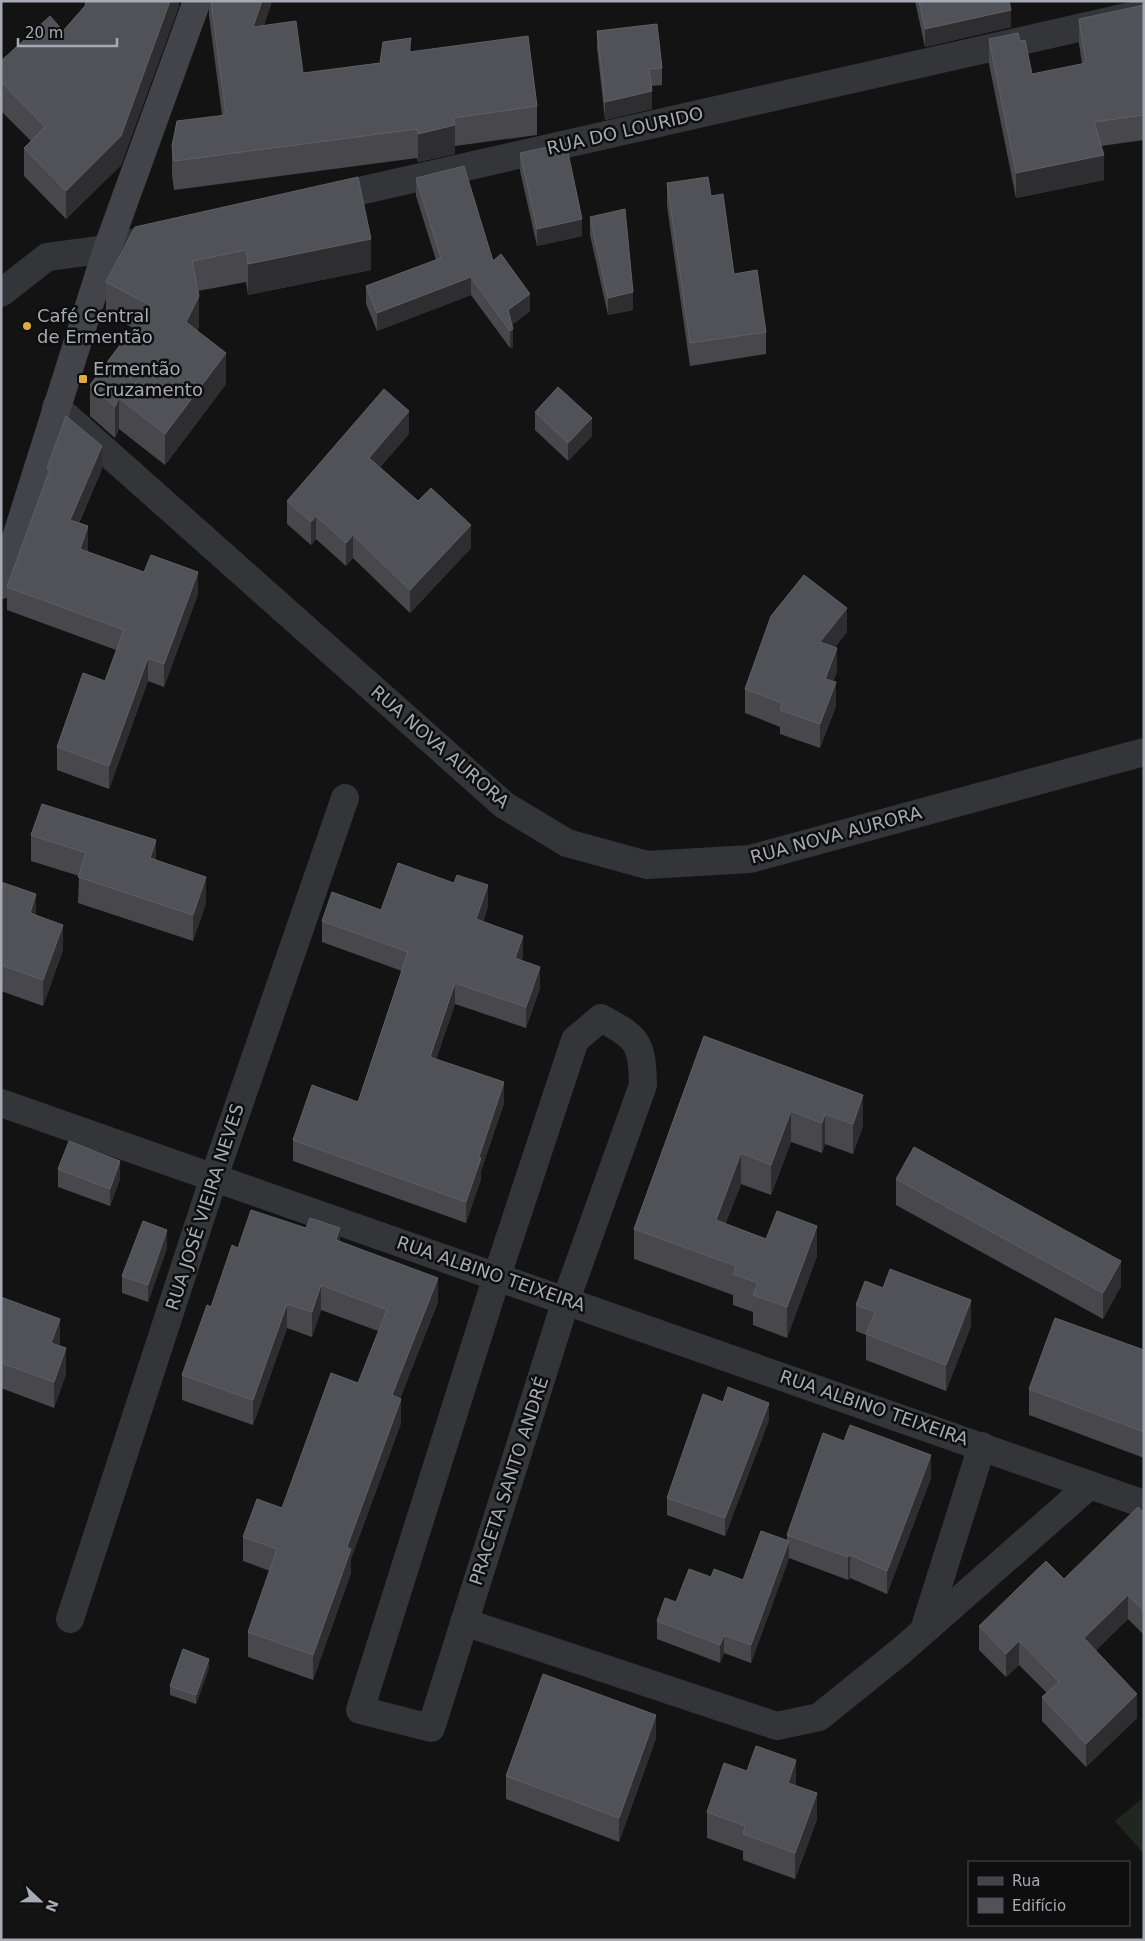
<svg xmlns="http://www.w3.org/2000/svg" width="1145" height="1941" font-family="'DejaVu Sans',sans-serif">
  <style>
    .green { fill: #1f2720 }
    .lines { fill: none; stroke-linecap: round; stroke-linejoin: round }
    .street { stroke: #343539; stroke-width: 28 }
    .secondary { stroke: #424449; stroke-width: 28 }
    .wall { fill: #47474c }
    .shaded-wall { fill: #2e2e31 }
    .building { fill: #515257; stroke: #5f6065 }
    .poi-dot { fill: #e0aa3f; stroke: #0e0e0f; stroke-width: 2 }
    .labels { text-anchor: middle; stroke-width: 5; stroke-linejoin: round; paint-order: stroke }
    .street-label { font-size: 18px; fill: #a6aab3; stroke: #0e0e0f }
    .poi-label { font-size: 18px; fill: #a6aab3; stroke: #0e0e0f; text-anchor: start }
  </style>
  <rect width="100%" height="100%" fill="#131314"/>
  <!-- green -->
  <polygon class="green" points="1144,1797 1144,1854 1115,1821"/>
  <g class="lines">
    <!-- street -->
    <g class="street">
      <polyline points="324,199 1144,13"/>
      <polyline points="1,293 47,257 107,249 162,236"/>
      <polyline points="56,407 504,805 567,843 647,865 750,859 1144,752"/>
      <path d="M601 1018C638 1038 642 1042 643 1085L566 1300 431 1728 360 1710 497 1276 575 1040Z"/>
      <polyline points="1,1103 1144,1504"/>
      <polyline points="70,1619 214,1177 345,798"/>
      <polyline points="464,1622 777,1726 819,1717 901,1651 1090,1485"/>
      <polyline points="924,1630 982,1446"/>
    </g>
    <!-- secondary -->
    <polyline class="secondary" points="1,585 107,249 197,1"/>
  </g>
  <!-- wall -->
  <g class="wall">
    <polygon points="179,1 179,6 121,165 66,219 24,176 24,148 31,141 1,111 1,61 63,31 85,6"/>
    <polygon points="209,1 272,1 264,25 303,73 380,63 411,52 537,106 537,135 455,146 455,154 418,162 417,158 174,190 172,175 172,146 222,115 209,16"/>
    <polygon points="915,1 1009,1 1011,27 925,47"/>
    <polygon points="1144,5 1144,140 1101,146 1104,180 1016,198 989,64 989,39 1020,41 1032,74 1082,64 1079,44 1079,19"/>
    <polygon points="597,31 662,68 662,85 651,86 652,109 605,120 597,48"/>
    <polygon points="520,153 582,236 537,246 520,171"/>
    <polygon points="416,178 493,261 530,311 512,325 513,347 510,348 471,295 377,331 366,304 366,286 436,260 416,196"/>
    <polygon points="667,183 711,196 734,274 766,332 766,354 690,366 667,206"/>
    <polygon points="590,217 633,310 608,315 590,235"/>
    <polygon points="135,227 371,270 248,295 246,282 198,291 199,327 197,330 226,384 165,465 119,429 115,438 90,416 90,385 133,328 106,313 106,282"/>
    <polygon points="535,412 592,436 568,461 535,430"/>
    <polygon points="409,434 380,467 471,548 410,613 353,558 346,566 316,539 311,545 287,524 287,501"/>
    <polygon points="47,468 102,469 79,523 88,549 87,551 198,594 164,687 148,681 109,789 57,770 57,747 105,681 116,650 7,610 7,587 47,476"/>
    <polygon points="847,632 835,647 837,672 833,681 836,706 820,748 780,734 780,727 745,713 745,689"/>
    <polygon points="31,835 156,860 206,903 193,941 78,903 79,876 31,861"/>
    <polygon points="1,882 36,915 63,950 43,1006 1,991"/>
    <polygon points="488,906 483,922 523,957 522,960 540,988 526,1028 455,1004 436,1059 504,1103 481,1171 481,1179 466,1223 293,1161 293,1140 358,1102 402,971 322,942 322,921"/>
    <polygon points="704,1036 863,1126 853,1154 825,1144 822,1153 791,1142 771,1195 741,1184 725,1224 766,1239 817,1256 787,1338 753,1325 753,1312 733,1305 733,1295 634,1259 634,1229"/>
    <polygon points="58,1169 120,1179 110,1206 58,1187"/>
    <polygon points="896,1179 1121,1286 1103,1319 896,1205"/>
    <polygon points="340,1242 438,1302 400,1398 401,1423 351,1559 351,1573 313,1680 248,1657 248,1632 270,1571 243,1561 243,1537 282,1508 358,1383 378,1331 321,1310 312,1337 287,1328 253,1425 182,1400 182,1375 211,1307 238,1248"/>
    <polygon points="167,1248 148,1302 122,1293 122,1276"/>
    <polygon points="883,1288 971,1326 946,1391 866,1360 866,1335 856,1331 856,1305"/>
    <polygon points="1,1297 60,1344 59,1346 66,1374 54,1408 1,1388"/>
    <polygon points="1144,1350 1144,1458 1029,1415 1029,1389"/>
    <polygon points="769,1420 725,1536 667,1515 667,1498"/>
    <polygon points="931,1478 887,1594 850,1578 848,1580 789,1558 751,1663 724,1653 720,1663 657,1639 657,1621 676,1602 711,1577 743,1580 787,1540 787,1535"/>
    <polygon points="1144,1513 1144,1635 1128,1619 1096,1650 1137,1718 1086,1767 1042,1721 1042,1697 1047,1693 1019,1665 1006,1677 979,1650 979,1626 1064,1579"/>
    <polygon points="209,1668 196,1704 170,1695 170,1686"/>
    <polygon points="656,1738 619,1842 506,1799 506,1776"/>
    <polygon points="747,1771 796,1785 817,1819 795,1879 743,1860 743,1851 707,1838 707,1812"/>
  </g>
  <!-- shaded-wall -->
  <g class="shaded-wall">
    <polygon points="170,1 179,1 179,6 121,165 66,219 66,191"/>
    <polygon points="262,1 272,1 253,55 253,27"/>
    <polygon points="1011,10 1011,27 925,47 925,29"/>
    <polygon points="411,38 411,67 409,52"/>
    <polygon points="652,91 652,109 605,120 605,102"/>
    <polygon points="455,125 455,154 418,162 418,134"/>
    <polygon points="1104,155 1104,180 1016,198 1016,173"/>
    <polygon points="582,219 582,236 537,246 537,229"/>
    <polygon points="371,239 371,270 248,295 248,264"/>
    <polygon points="471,277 471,295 377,331 377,313"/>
    <polygon points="633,292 633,310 608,315 608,298"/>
    <polygon points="530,294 530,311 508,328 508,310"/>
    <polygon points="199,296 199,327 186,353 186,322"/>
    <polygon points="513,329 513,347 510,348 510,331"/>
    <polygon points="226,353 226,384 165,465 165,434"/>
    <polygon points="119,398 119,429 115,438 115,407"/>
    <polygon points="409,411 409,434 369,480 369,458"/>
    <polygon points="592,418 592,436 568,461 568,443"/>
    <polygon points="102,446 102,469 70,542 70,520"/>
    <polygon points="316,516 316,539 311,545 311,522"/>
    <polygon points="471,525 471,548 410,613 410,590"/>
    <polygon points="88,526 88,549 80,571 80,549"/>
    <polygon points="353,535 353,558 346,566 346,543"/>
    <polygon points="198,572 198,594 164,687 164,664"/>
    <polygon points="847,608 847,632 820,666 820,642"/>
    <polygon points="837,648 837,672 825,703 825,679"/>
    <polygon points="148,658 148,681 109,789 109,766"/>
    <polygon points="836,682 836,706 820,748 820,724"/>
    <polygon points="156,840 156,866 150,858"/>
    <polygon points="206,877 206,903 193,941 193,915"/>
    <polygon points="488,885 488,906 476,940 476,919"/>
    <polygon points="36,894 36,920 30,913"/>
    <polygon points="63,925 63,950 43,1006 43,980"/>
    <polygon points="523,936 523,957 515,979 515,958"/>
    <polygon points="540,967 540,988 526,1028 526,1007"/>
    <polygon points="455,983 455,1004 430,1078 430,1057"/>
    <polygon points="504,1082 504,1103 481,1171 481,1179 466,1223 466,1202 479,1157"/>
    <polygon points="863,1095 863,1126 853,1154 853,1124"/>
    <polygon points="791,1111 791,1142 771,1195 771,1165"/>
    <polygon points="825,1114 825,1144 822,1153 822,1123"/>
    <polygon points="741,1153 741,1184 716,1250 716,1220"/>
    <polygon points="120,1161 120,1179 110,1206 110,1189"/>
    <polygon points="817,1226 817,1256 787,1338 787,1307"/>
    <polygon points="340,1228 340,1253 336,1240"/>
    <polygon points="167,1230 167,1248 148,1302 148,1285"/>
    <polygon points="1121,1261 1121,1286 1103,1319 1103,1293"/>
    <polygon points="438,1278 438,1302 392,1420 392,1395"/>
    <polygon points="321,1285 321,1310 312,1337 312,1312"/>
    <polygon points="971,1300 971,1326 946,1391 946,1365"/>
    <polygon points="287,1304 287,1328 253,1425 253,1400"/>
    <polygon points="60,1319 60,1344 51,1369 51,1343"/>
    <polygon points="66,1348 66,1374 54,1408 54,1382"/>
    <polygon points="401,1399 401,1423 351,1559 351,1573 313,1680 313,1655 347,1547"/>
    <polygon points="769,1403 769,1420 725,1536 725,1518"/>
    <polygon points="931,1455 931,1478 887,1594 887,1571"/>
    <polygon points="789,1541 789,1559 751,1663 751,1645"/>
    <polygon points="850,1555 850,1578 848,1580 848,1557"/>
    <polygon points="1128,1595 1128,1619 1084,1662 1084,1638"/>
    <polygon points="724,1635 724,1653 720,1663 720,1645"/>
    <polygon points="1019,1641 1019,1665 1006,1677 1006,1654"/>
    <polygon points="209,1659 209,1668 196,1704 196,1695"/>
    <polygon points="1137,1694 1137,1718 1086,1767 1086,1744"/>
    <polygon points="656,1715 656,1738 619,1842 619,1818"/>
    <polygon points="796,1760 796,1786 788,1783"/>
    <polygon points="817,1793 817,1819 795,1879 795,1853"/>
  </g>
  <!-- building -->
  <g class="building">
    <polygon points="86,1 170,1 121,136 66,191 24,148 45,127 1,82 1,61 50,16 63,31 85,6"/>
    <polygon points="211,1 262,1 253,27 296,21 303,73 380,63 383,42 411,38 409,52 528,36 537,106 453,118 455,125 418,134 417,129 174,161 172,146 177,121 226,115"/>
    <polygon points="919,1 1009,1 1011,10 925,29"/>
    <polygon points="1144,5 1144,115 1094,122 1104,155 1016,173 989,39 1018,33 1020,41 1025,40 1032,74 1086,63 1079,19"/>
    <polygon points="657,24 662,68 649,69 652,91 605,102 597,31"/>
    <polygon points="566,143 582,219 537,229 520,153"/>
    <polygon points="464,166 493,261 501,254 530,294 508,310 513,329 510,331 471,277 377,313 366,286 441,258 416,178"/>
    <polygon points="358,177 371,239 248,264 246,250 192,261 199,296 186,322 226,353 165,434 119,398 115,407 90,385 150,305 106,282 135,227"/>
    <polygon points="708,177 711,196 723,194 734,274 757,270 766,332 690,343 667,183"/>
    <polygon points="625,209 633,292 608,298 590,217"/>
    <polygon points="558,387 592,418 568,443 535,412"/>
    <polygon points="384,389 409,411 369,458 418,501 431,488 471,525 410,590 353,535 346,543 316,516 311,522 287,501"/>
    <polygon points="66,416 102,446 70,520 88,526 80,549 144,572 151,555 198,572 164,664 148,658 109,766 57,747 83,673 105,681 124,630 7,587 50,469 47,468"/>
    <polygon points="804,575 847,608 820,642 837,648 825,679 836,682 820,724 780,710 782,703 745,689 771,616"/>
    <polygon points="42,804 156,840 150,858 206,877 193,915 78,877 86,853 31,835"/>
    <polygon points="398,863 454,883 457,875 488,885 476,919 523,936 515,958 540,967 526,1007 455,983 430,1057 504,1082 479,1157 481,1158 466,1202 293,1140 312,1085 358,1102 408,952 322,921 332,892 381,910"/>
    <polygon points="1,882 36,894 30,913 63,925 43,980 1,965"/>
    <polygon points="704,1036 863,1095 853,1124 825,1114 822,1123 791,1111 771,1165 741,1153 716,1220 766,1239 777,1211 817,1226 787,1307 753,1295 758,1283 733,1274 736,1266 634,1229"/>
    <polygon points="69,1141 120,1161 110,1189 58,1169"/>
    <polygon points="914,1147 1121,1261 1103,1293 896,1179"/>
    <polygon points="251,1210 306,1228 310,1218 340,1228 336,1240 438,1278 392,1395 401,1399 347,1547 351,1549 313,1655 248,1632 277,1549 243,1537 257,1499 282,1508 331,1373 358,1383 387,1310 321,1285 312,1312 287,1304 253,1400 182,1375 207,1305 211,1307 232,1245 238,1248"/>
    <polygon points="143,1221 167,1230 148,1285 122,1276"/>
    <polygon points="890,1269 971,1300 946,1365 866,1334 875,1312 856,1305 865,1281 883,1288"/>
    <polygon points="1,1297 60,1319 51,1343 66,1348 54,1382 1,1363"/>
    <polygon points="1055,1318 1144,1350 1144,1432 1029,1389"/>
    <polygon points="728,1387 769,1403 725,1518 667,1498 703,1394 723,1402"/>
    <polygon points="850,1425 931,1455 887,1571 850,1555 848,1557 787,1535 823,1433 844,1441"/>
    <polygon points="1138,1507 1144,1513 1144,1611 1128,1595 1084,1638 1137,1694 1086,1744 1042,1697 1059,1682 1019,1641 1006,1654 979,1626 1046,1561 1064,1579"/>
    <polygon points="761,1531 789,1541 751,1645 724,1635 720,1645 657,1621 665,1598 676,1602 689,1569 711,1577 714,1569 743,1580"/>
    <polygon points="183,1649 209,1659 196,1695 170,1686"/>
    <polygon points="543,1674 656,1715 619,1818 506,1776"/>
    <polygon points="756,1746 796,1760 788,1783 817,1793 795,1853 743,1834 745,1826 707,1812 724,1763 747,1771"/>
  </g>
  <!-- markers -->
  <g class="poi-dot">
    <circle cx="27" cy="326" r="5"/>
    <rect x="78" y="374" width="10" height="10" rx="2.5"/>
  </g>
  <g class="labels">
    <!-- street labels -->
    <g class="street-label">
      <text transform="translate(625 131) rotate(-13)" y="6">RUA DO LOURIDO</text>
      <text transform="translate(440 747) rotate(41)" y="6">RUA NOVA AURORA</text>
      <text transform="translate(836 835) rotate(-15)" y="6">RUA NOVA AURORA</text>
      <text transform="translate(205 1207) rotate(-72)" y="6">RUA JOSÉ VIEIRA NEVES</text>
      <text transform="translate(491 1274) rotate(19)" y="6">RUA ALBINO TEIXEIRA</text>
      <text transform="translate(874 1408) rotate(19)" y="6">RUA ALBINO TEIXEIRA</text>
      <text transform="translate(509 1481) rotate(-72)" y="6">PRACETA SANTO ANDRÉ</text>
    </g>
    <!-- poi labels -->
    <g class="poi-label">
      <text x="37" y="322">Café Central<tspan x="37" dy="21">de Ermentão</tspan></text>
      <text x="93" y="375">Ermentão<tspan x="93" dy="21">Cruzamento</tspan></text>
    </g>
  </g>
  <!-- border -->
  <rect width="1145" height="1941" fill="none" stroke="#a6aab3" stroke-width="5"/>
  <!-- legend -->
  <rect x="968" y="1861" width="162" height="65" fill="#0e0e0f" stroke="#4b4c51"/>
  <rect x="978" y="1877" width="25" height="8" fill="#424449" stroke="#4b4c51"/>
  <text x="1012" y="1886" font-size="15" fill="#a6aab3">Rua</text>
  <rect x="978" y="1898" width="25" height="15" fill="#515257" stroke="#4b4c51"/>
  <text x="1012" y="1911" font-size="15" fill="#a6aab3">Edifício</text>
  <!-- north arrow -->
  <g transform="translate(40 1901) rotate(112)" stroke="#0e0e0f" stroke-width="4" paint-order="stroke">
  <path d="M0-4L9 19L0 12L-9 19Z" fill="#a6aab3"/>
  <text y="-8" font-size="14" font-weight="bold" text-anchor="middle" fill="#a6aab3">N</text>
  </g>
  <!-- scale -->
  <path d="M18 38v8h99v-8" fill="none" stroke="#a6aab3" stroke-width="2.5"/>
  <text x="25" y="38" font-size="15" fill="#a6aab3" stroke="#0e0e0f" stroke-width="4" paint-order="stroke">20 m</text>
</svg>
